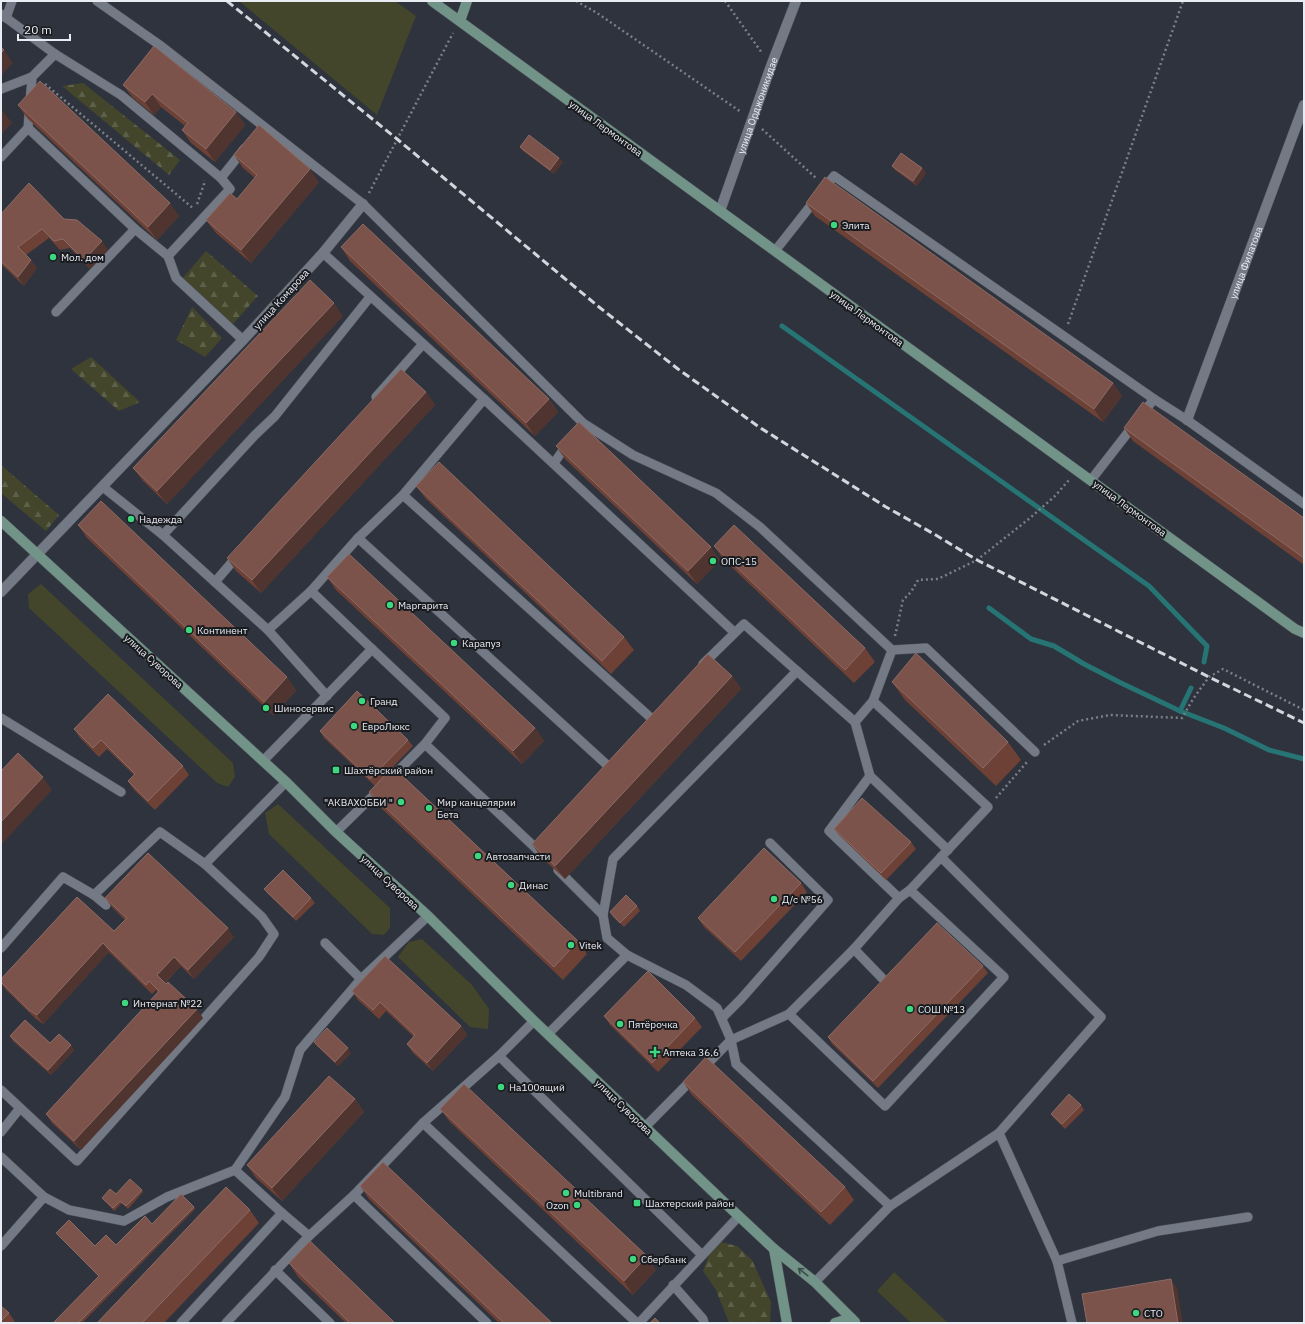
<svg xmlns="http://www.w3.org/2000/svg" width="1305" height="1324" font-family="'IBM Plex Sans',sans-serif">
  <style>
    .green { fill: #43462a }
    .forest { fill: url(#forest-firs) }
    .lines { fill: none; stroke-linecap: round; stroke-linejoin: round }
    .stream { stroke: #277475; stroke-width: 5 }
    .service-casing { stroke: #4d5159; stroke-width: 10 }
    .minor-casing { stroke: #4d5159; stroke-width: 11 }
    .secondary-casing { stroke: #4d5159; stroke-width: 11 }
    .path { stroke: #7b7f88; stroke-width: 2.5; stroke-dasharray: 2 3; stroke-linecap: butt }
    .service { stroke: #747a85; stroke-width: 9 }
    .minor { stroke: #747a85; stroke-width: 10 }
    .secondary { stroke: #729388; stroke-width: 10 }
    .rail { stroke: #d2d6dd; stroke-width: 3; stroke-dasharray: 8 4; stroke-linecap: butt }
    .wall { fill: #6e4136 }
    .shaded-wall { fill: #4f3430 }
    .building { fill: #7b534b; stroke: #8d6b65 }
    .oneway { stroke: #3d4b49 }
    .poi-dot { fill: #3cd77e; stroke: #191b1f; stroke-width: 1.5 }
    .labels { text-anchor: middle; stroke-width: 4; stroke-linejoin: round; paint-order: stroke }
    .street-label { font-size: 10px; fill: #e9ecf3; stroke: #191b1f }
    .poi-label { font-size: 10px; fill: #e9ecf3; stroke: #191b1f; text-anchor: start }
  </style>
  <defs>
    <pattern id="forest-firs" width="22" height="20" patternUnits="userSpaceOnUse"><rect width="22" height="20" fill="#43462a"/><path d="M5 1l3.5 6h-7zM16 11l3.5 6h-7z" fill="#5e6149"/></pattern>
  </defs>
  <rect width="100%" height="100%" fill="#2e333d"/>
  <!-- green -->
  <g class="green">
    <polygon points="239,1 395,1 416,16 377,115"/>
    <polygon points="41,584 233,763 235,777 228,787 217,783 29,608 28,594"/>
    <polygon points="278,804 390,908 390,928 384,935 372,934 269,834 265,813"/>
    <polygon points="422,939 472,985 489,1009 488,1029 470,1027 398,957 409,942"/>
    <polygon points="894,1272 948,1323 911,1323 877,1291"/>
  </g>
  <!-- forest -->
  <g class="forest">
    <polygon points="83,83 180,160 169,175 62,86"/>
    <polygon points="206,251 258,296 233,324 182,279"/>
    <polygon points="192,307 222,338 205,357 176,340"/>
    <polygon points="91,357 140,402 119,411 71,369"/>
    <polygon points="1,465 59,515 46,531 1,493"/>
    <polygon points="721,1242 737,1246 752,1260 771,1302 770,1323 729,1323 716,1290 703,1271 710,1252"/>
  </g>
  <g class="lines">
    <!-- stream -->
    <g class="stream">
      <polyline points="782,326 1149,586 1207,646 1204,662"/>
      <polyline points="989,608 1031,639 1054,646 1084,664 1119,682 1180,711 1224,728 1269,750 1304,759"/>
      <polyline points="1180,711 1191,688"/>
    </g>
    <defs>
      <g id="service">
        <polyline points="97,1 161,46 363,204 583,423 633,455 716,493 760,527 892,650 926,648 1035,752"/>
        <polyline points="1,14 55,54 121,95 221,178 230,189 168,256"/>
        <polyline points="6,18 12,1"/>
        <polyline points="1,89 32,77"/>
        <polyline points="28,128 32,77 55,54"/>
        <polyline points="1,157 28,128 135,229 168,256 176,278 243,340"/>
        <polyline points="221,178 244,149"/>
        <polyline points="775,251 834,176 1154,399 1187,420 1304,504"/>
        <polyline points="323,253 484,399"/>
        <polyline points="56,312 135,229"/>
        <polyline points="376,397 423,344"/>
        <polyline points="554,463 568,443"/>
        <polyline points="1091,480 1154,399"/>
        <polyline points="103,487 163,535 268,630 311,591"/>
        <polyline points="403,495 651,718"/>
        <polyline points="163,535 255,435 275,416 370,297"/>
        <polyline points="358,538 606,764"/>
        <polyline points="215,582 239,554"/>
        <polyline points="268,630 327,696"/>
        <polyline points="372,649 445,718 425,744 390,779"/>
        <polyline points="892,650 873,701 855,722 870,776 829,831 899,898"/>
        <polyline points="797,671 855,722"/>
        <polyline points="1,718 121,792"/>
        <polyline points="425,744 542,854"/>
        <polyline points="263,761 372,649 311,591 358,538 403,495 484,399 734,632"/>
        <polyline points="870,776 948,850"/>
        <polyline points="336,832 381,788"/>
        <polyline points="205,864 286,782"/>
        <polyline points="558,870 603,915"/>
        <polyline points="94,895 106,905"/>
        <polyline points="325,943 361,979"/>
        <polyline points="1,948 63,877 94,895 160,832 205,864 262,917 274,934 259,957 77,1161 1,1090"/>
        <polyline points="854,949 882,978"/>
        <polyline points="627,955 686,985 717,1008 731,1040 736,1064 890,1206 815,1282"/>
        <polyline points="789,1014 885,1106 1004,977 910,890"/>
        <polyline points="722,1018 741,999 828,900 770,843"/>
        <polyline points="548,1034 627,955 607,938 603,915 613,859 797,671 744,624 703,664"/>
        <polyline points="499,1056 702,1255"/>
        <polyline points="423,1123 637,1323"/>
        <polyline points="645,1127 731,1040 789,1014 854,949 899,898 910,890 988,807 873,701"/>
        <polyline points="1,1132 20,1108"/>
        <polyline points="999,1133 1057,1261"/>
        <polyline points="1,1157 44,1197 69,1210 124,1221 167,1197 235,1170 285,1097 300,1050 361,979 428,916"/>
        <polyline points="235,1170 282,1213 309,1236"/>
        <polyline points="354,1195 487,1323"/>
        <polyline points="890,1206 999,1133 1101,1017 941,857"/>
        <polyline points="1,1246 44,1197"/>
        <polyline points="275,1270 330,1323"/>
        <polyline points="673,1285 703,1319 704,1323"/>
        <polyline points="181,1323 282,1213"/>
        <polyline points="226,1323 309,1236 354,1195 423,1123 499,1056 534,1021"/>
        <polyline points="639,1323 739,1216"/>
        <polyline points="1072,1323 1057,1261 1158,1231 1248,1217"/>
      </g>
      <g id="minor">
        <path id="s1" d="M720 211 771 66 796 1"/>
        <path id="s2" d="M1187 420 1304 105"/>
        <polyline points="1,592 243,340 323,253 363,204"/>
      </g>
      <g id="secondary">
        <polyline points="432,1 775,251 1295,629 1304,633"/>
        <polyline points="460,21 467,1"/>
        <polyline points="1,521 286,782 336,832 428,916 534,1021 728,1206 774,1249 815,1282 851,1318"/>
        <polyline points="774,1249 787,1323"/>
        <polyline points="835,1323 851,1318 855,1322"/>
      </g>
    </defs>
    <!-- service casing -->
    <use href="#service" class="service-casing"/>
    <!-- minor casing -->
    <use href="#minor" class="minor-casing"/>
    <!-- secondary casing -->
    <use href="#secondary" class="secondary-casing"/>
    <!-- path -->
    <g class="path">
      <polyline points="576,1 597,13 741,112"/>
      <polyline points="725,1 762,53"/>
      <polyline points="45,84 194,209"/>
      <polyline points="762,129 816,178"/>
      <polyline points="369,193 453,33"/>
      <polyline points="197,204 204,184 204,180"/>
      <polyline points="1068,324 1183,1"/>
      <polyline points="895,636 903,600 911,592 918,580 938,579 977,560 1030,518 1055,496 1069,480"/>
      <polyline points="1044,745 1078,721 1110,715 1182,718 1193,699 1209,677 1223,669 1304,710"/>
      <polyline points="996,798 1027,762"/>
    </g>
    <!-- service -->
    <use href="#service" class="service"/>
    <!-- minor -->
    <use href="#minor" class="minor"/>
    <!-- secondary -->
    <use href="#secondary" class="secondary"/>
    <!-- rail -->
    <polyline class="rail" points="227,1 397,139 599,307 678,369 759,427 886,507 934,534 977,560 1209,677 1304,723"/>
  </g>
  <!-- wall -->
  <g class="wall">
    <polygon points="123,85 236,112 245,125 215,162 191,143 182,130 185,126 161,107 154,115 133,98"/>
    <polygon points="18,105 179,216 157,240 27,118"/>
    <polygon points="520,147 563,162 554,174 523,151"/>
    <polygon points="234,155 319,182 251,263 216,233 206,220 237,199 255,178 243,168"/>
    <polygon points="892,166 922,168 926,173 917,186 895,170"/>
    <polygon points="806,203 1113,383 1122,396 1103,422 815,216"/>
    <polygon points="1,214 64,219 108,250 90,269 70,248 60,250 49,238 26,255 37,268 24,286 1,264"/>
    <polygon points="341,247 549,399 558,412 535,436 350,261"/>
    <polygon points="343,316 167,504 143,481 133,468"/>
    <polygon points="426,392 435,405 261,593 236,571 227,558"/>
    <polygon points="1124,428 1304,518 1304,565 1133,441"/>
    <polygon points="556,446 720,560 697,584 565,459"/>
    <polygon points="416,486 624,637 634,650 611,674 426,499"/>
    <polygon points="78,525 287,677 296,691 273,715 87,538"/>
    <polygon points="714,546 865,648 875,662 854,683 723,559"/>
    <polygon points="327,577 535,728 544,741 522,764 336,590"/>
    <polygon points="732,676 741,689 565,879 541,857 532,844"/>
    <polygon points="892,682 1008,742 1021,760 996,786 905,700"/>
    <polygon points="74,729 183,766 189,775 155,810 134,790 128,781 134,775 107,749 99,757 80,738"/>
    <polygon points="320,731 408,740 413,746 393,767 578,941 587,954 563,980 378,805 369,792 375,786 324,738"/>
    <polygon points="834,829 911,842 916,849 886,880 839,835"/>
    <polygon points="801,883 807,892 741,961 704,927 698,918"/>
    <polygon points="264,889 311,898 315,903 296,921 267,893"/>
    <polygon points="105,898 234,937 194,979 181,966 165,983 203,1018 81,1150 52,1123 46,1114 158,993 156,990 152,994 109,952 43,1024 36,1019 6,990 1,983 1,979 114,931 125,920 112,907"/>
    <polygon points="637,906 640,911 624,927 613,917 610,912"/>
    <polygon points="983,966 988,973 878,1088 832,1044 828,1037"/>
    <polygon points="352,991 461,1026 467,1035 433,1071 413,1053 407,1044 414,1037 386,1011 379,1019 358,1000"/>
    <polygon points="604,1016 695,1018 702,1027 658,1072 610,1025"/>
    <polygon points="10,1036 50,1043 71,1045 74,1050 51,1075 13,1041"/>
    <polygon points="314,1042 351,1053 338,1066 317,1046"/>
    <polygon points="683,1082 845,1187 854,1200 830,1225 692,1095"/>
    <polygon points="355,1099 364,1112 282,1201 256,1178 247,1165"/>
    <polygon points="1081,1105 1084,1110 1065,1129 1054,1118 1051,1114"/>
    <polygon points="440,1109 656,1270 633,1295 450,1122"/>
    <polygon points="360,1186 552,1323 499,1323 369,1199"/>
    <polygon points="142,1190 143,1192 128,1209 122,1203 114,1211 102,1198 116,1194"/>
    <polygon points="194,1207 195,1209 82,1323 53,1323 99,1277 56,1233 95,1246 116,1245 152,1224"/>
    <polygon points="250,1210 259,1223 164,1323 97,1323"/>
    <polygon points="289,1263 395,1323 346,1323 298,1277"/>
    <polygon points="1,1306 9,1313 15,1322 14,1323 1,1323"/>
  </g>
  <!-- shaded-wall -->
  <g class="shaded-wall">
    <polygon points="4,50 13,63 1,76 1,53"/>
    <polygon points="152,94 161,107 154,115 145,102"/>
    <polygon points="2,110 12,123 1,135 1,112"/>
    <polygon points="236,112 245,125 215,162 206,149"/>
    <polygon points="559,158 563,162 554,174 550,170"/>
    <polygon points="922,168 926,173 917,186 913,181"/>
    <polygon points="310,169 319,182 251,263 241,250"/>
    <polygon points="170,203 179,216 157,240 148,227"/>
    <polygon points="102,241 108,250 90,269 84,260"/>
    <polygon points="31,260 37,268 24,286 18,277"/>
    <polygon points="334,303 343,316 167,504 157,491"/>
    <polygon points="1113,383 1122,396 1103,422 1094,409"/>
    <polygon points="426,392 435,405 261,593 252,580"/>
    <polygon points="549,399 558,412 535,436 526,423"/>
    <polygon points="711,547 720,560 697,584 688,571"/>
    <polygon points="732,676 741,689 565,879 555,866"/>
    <polygon points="287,677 296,691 273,715 264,702"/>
    <polygon points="535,728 544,741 522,764 513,751"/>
    <polygon points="43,777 52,790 1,845 1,822"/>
    <polygon points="228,928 234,937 194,979 188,970"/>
    <polygon points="103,943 109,952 43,1024 37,1015"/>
    <polygon points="174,957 181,966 163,984 157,975"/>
    <polygon points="197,1009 203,1018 81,1150 74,1141"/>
    <polygon points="461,1026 467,1035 433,1071 427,1063"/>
    <polygon points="71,1045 74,1050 51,1075 48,1070"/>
    <polygon points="348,1048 351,1053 338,1066 335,1062"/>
    <polygon points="355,1099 364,1112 282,1201 272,1188"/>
    <polygon points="647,1256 656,1270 633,1295 624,1281"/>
    <polygon points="1171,1279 1177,1288 1183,1323 1178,1323"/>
  </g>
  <!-- building -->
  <g class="building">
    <polygon points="154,46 236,112 206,149 182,130 188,123 152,94 145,102 123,85"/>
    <polygon points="1,47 4,50 1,53"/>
    <polygon points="40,81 170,203 148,227 18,105"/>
    <polygon points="259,125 310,169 241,250 206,220 230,193 237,199 257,175 234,155"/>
    <polygon points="529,135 559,158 550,170 520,147"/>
    <polygon points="901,153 922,168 913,181 892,166"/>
    <polygon points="825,177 1113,383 1094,409 806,203"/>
    <polygon points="29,183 64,219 77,220 102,241 84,260 63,239 54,241 42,229 18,247 31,260 18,277 1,261 1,214"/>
    <polygon points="363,224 549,399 526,423 341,247"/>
    <polygon points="310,280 334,303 157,491 133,468"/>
    <polygon points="401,369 426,392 252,580 227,558"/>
    <polygon points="1143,402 1304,518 1304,558 1124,428"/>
    <polygon points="579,422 711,547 688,571 556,446"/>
    <polygon points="439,462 624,637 602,661 416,486"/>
    <polygon points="101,501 287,677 264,702 78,525"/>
    <polygon points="734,525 865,648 845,670 714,546"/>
    <polygon points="349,554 535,728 513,751 327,577"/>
    <polygon points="916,653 1008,742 983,768 892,682"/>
    <polygon points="708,654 732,676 555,866 532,844"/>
    <polygon points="357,691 408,740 370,779 320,731"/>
    <polygon points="108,694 183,766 148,801 128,781 135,774 101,740 93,748 74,729"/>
    <polygon points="18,753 43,777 1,822 1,771"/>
    <polygon points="393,767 578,941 554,967 369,792"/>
    <polygon points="862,798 911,842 881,873 834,829"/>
    <polygon points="764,848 801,883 735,952 698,918"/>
    <polygon points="148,853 228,928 188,970 174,957 157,975 166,984 168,982 197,1009 74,1141 46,1114 159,991 149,981 146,985 103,943 37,1015 29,1010 1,982 1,979 77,897 114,931 127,918 105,898"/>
    <polygon points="283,870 311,898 293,917 264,889"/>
    <polygon points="626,895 637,906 620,923 610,912"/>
    <polygon points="937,923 983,966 873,1081 828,1037"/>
    <polygon points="385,956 461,1026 427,1063 407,1044 415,1035 380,1002 373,1010 352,991"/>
    <polygon points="648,971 695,1018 652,1063 604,1016"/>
    <polygon points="25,1020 50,1043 59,1034 71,1045 48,1070 10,1036"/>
    <polygon points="327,1028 348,1048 335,1062 314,1042"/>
    <polygon points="706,1057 845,1187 821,1212 683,1082"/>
    <polygon points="329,1076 355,1099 272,1188 247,1165"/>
    <polygon points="464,1084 647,1256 624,1281 440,1109"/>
    <polygon points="1069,1094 1081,1105 1062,1124 1051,1114"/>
    <polygon points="383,1162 552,1323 504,1323 360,1186"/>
    <polygon points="130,1179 142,1190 126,1206 120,1201 113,1208 102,1198 110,1189 116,1194"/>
    <polygon points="226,1187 250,1210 142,1323 97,1323"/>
    <polygon points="181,1194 194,1207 78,1323 53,1323 99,1276 56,1233 69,1220 95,1246 106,1235 116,1245 145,1216 152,1224"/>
    <polygon points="310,1241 395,1323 350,1323 289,1263"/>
    <polygon points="1171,1279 1178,1323 1087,1323 1082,1294"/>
    <polygon points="1,1306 9,1313 1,1321"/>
    <polygon points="655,1318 660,1323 650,1323"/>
  </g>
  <!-- one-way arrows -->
  <defs><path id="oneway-shaft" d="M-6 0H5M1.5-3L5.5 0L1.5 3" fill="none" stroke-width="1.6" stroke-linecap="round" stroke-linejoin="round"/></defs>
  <use class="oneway" href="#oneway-shaft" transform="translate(803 1272) rotate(-142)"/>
  <!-- markers -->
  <g class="poi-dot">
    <circle cx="834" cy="225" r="4"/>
    <circle cx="53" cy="257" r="4"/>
    <circle cx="131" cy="519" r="4"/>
    <circle cx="713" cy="561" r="4"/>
    <circle cx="390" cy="605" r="4"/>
    <circle cx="189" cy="630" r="4"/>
    <circle cx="454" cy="643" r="4"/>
    <circle cx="362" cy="701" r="4"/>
    <circle cx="266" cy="708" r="4"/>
    <circle cx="354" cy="726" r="4"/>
    <rect x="332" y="766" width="8" height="8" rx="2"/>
    <circle cx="401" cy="802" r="4"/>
    <circle cx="429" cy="808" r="4"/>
    <circle cx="478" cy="856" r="4"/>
    <circle cx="511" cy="885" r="4"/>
    <circle cx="774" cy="899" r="4"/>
    <circle cx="571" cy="945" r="4"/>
    <circle cx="125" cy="1003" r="4"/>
    <circle cx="910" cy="1009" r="4"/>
    <circle cx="620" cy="1024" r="4"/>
    <path d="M653 1046h4v4h4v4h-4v4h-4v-4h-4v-4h4z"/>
    <circle cx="501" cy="1087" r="4"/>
    <circle cx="566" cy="1193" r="4"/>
    <rect x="633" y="1199" width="8" height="8" rx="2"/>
    <circle cx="577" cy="1205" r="4"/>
    <circle cx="633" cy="1259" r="4"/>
    <circle cx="1136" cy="1313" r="4"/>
  </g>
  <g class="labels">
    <!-- street labels -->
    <g class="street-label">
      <text dy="4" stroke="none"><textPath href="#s1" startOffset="112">улица Орджоникидзе</textPath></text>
      <text transform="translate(606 128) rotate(36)" y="4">улица Лермонтова</text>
      <text dy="4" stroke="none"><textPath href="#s2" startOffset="168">улица Филатова</textPath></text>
      <text transform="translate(281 299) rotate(-48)" y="4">улица Комарова</text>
      <text transform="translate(867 318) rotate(36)" y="4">улица Лермонтова</text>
      <text transform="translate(1130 508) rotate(36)" y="4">улица Лермонтова</text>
      <text transform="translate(154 661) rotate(42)" y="4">улица Суворова</text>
      <text transform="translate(390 882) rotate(43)" y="4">улица Суворова</text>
      <text transform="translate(624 1107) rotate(44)" y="4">улица Суворова</text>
    </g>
    <!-- poi labels -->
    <g class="poi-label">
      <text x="842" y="229">Элита</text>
      <text x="61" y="261">Мол. дом</text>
      <text x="139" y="523">Надежда</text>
      <text x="721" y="565">ОПС-15</text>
      <text x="398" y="609">Маргарита</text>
      <text x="197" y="634">Континент</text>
      <text x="462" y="647">Карапуз</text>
      <text x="370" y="705">Гранд</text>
      <text x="274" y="712">Шиносервис</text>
      <text x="362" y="730">ЕвроЛюкс</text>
      <text x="344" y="774">Шахтёрский район</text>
      <text x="393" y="806" text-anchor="end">"АКВАХОББИ "</text>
      <text x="437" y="806">Мир канцелярии<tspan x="437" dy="12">Бета</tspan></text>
      <text x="486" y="860">Автозапчасти</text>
      <text x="519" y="889">Динас</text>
      <text x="782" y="903">Д/с №56</text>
      <text x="579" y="949">Vitek</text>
      <text x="133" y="1007">Интернат №22</text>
      <text x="918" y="1013">СОШ №13</text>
      <text x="628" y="1028">Пятёрочка</text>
      <text x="663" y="1056">Аптека 36.6</text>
      <text x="509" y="1091">На100ящий</text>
      <text x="574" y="1197">Multibrand</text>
      <text x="645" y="1207">Шахтерский район</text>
      <text x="569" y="1209" text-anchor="end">Ozon</text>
      <text x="641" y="1263">Сбербанк</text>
      <text x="1144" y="1317">СТО</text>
    </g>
  </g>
  <!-- border -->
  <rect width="1305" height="1324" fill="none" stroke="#e9ecf3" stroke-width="4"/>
  <!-- scale -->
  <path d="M18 34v6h52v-6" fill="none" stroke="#e9ecf3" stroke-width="2"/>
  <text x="24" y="34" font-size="12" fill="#e9ecf3" stroke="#191b1f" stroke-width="3" paint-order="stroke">20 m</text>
</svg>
